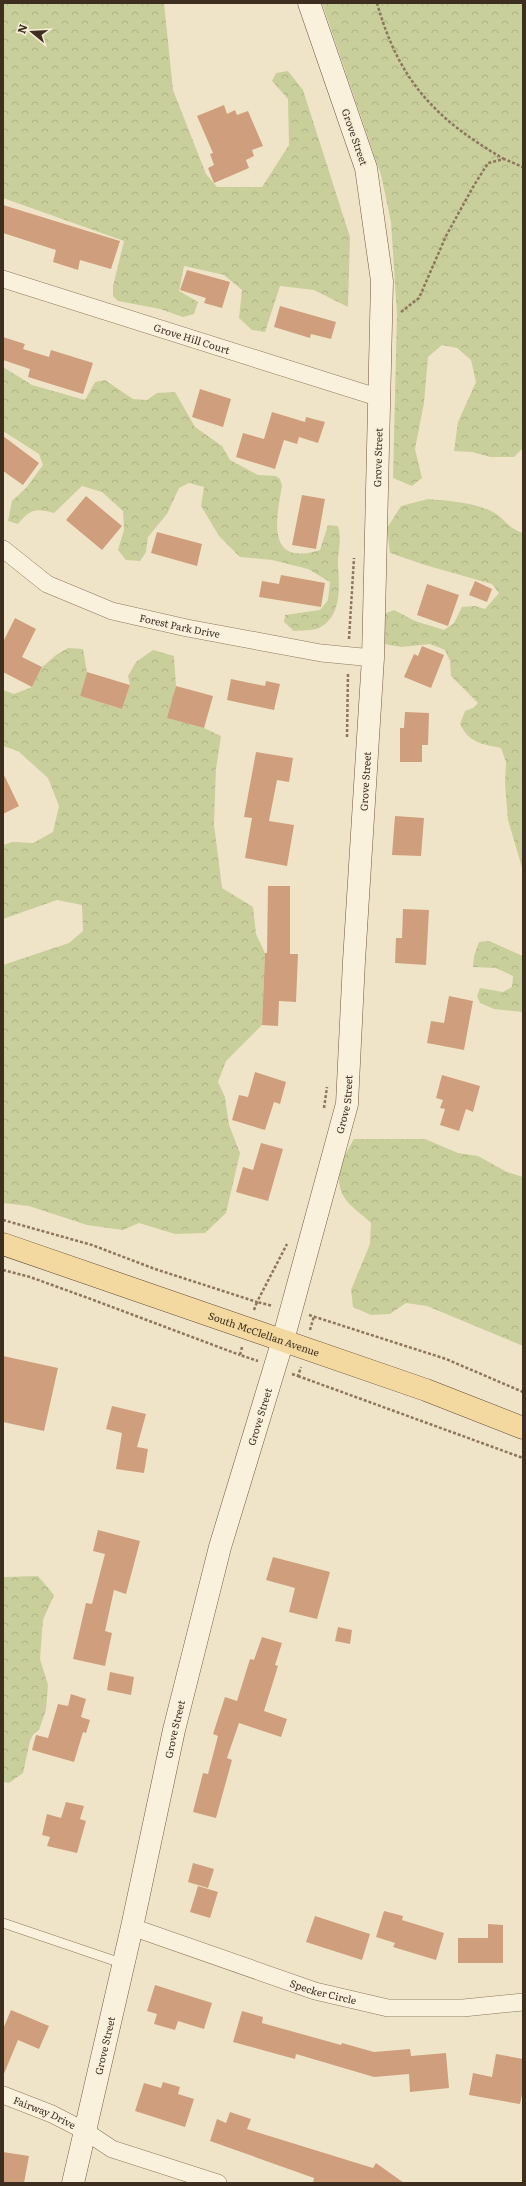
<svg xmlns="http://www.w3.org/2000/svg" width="526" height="2186" font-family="Literata,serif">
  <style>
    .forest { fill: url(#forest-crowns) }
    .building { fill: #cf9f7d }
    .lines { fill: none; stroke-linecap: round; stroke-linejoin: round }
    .lane-casing { stroke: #8d765c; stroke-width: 10 }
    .street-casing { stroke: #8d765c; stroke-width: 18 }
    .secondary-casing { stroke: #6f573f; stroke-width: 23 }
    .primary-casing { stroke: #5b4430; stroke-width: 23 }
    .path { stroke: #8d765c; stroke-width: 2.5; stroke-dasharray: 3 2; stroke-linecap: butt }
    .lane { stroke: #faf1dc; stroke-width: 9 }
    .street { stroke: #faf1dc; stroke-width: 17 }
    .secondary { stroke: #faf1dc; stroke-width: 22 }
    .primary { stroke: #f3d9a0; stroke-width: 22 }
    .labels { text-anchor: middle; stroke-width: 4; stroke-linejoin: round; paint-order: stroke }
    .street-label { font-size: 10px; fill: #3d2e20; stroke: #f7eed8 }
  </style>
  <defs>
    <pattern id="forest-crowns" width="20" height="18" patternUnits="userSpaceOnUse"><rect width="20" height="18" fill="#c9cf9b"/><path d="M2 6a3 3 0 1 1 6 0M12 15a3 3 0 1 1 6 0" fill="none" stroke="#aeb285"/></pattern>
  </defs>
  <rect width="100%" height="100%" fill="#f0e4c8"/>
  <!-- forest -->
  <g class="forest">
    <polygon points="3,3 164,3 173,90 206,174 217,187 262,187 289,145 288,99 272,81 276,73 288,71 303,90 350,237 348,307 314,290 280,286 265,332 252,330 239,318 242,290 224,275 184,266 179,291 198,302 194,314 183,317 160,309 118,301 113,296 113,286 124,241 3,198"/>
    <polygon points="322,3 523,3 523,448 514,457 490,457 472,452 454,451 458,422 476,382 471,360 457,348 442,345 428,357 424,403 415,449 422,478 412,486 393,478 397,314 391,222 381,175"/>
    <path d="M3 367 32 385 85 400 95 382 105 380 133 399 147 400 157 393 175 392 195 427 222 446 230 460 258 475 276 476 280 479 282 486C276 520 266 567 320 550L328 525 338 526C342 541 338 549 338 563 339 585 343 616 319 628 313 631 302 630 294 631L284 622 285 615 320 610 328 600 330 582 308 569 272 560 240 557 219 536 201 506 204 487 189 483 179 488 167 514 148 537 146 552 140 561 126 560 118 550 124 530 123 511 102 492 82 486 54 513C36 508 30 509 18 524L8 521 12 501 26 488 43 465 39 454 3 431Z"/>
    <path d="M428 499C450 501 473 502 493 512 504 518 510 530 523 533V871L508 820 505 784 506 762 501 748C482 744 469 743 460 724L465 711 473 708 478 703 451 676 450 661 445 650 430 644 401 647 384 644V614L394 610 415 621 444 630 454 623 462 607 475 606 485 609 499 593 492 584 425 565 390 553 387 528 401 506Z"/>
    <polygon points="68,648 83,649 87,672 80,696 122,709 130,685 128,676 136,662 153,650 174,656 176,686 168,718 204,728 221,736 216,769 214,824 222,888 253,907 256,934 265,953 262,1025 226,1061 218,1082 225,1097 229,1125 240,1153 226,1213 205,1233 175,1234 139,1223 123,1230 87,1225 29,1206 3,1203 3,965 69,943 83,931 82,905 57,900 3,919 3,845 13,842 33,843 53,832 59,806 48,778 18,751 3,746 3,690 14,694 32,687 42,667 56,655"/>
    <polygon points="489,941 523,956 523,1012 494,1009 480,1003 477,996 480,988 503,992 512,987 513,976 496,968 473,967 474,956 479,942"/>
    <path d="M354 1139H425L458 1153 478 1156 507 1172 523 1177V1346L427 1306 406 1303 390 1314 371 1315 353 1307 351 1290 370 1244 371 1223C363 1215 349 1206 344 1197 332 1177 344 1156 354 1139Z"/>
    <polygon points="38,1576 54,1595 43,1620 40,1659 48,1685 46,1710 39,1730 33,1735 30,1741 23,1773 9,1783 3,1782 3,1577"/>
  </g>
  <!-- building -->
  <g class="building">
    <polygon points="224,105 227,114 235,110 237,115 248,111 263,146 252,150 254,156 246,160 249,168 214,183 208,168 214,165 210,154 213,153 197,116"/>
    <polygon points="3,205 120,241 111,269 80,260 78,270 53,262 56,250 3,233"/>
    <polygon points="187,270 230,282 222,308 204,303 206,298 180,290"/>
    <polygon points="280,306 336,322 331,339 311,334 310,338 274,327"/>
    <polygon points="3,337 25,344 23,349 49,357 51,350 93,363 83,394 28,377 30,369 3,360"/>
    <polygon points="200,389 231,399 223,427 192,417"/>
    <polygon points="272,412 305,422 306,417 325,422 318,443 299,437 297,444 284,440 275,469 236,457 243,433 264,439"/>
    <polygon points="3,436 39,463 23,485 3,471"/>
    <polygon points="302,495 325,499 316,549 292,545"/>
    <polygon points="86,496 122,526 102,550 66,520"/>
    <polygon points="157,532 202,544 197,566 151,553"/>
    <polygon points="281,575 325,583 321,607 259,597 262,581 279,584"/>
    <polygon points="475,581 492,589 487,602 469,595"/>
    <polygon points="427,584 459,595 448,626 417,615"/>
    <polygon points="15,618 36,629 22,657 42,667 32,687 3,672 3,642"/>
    <polygon points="422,646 444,655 431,688 404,677 414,654 418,656"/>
    <polygon points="87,672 130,685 122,709 80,696"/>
    <polygon points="231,679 265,686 266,681 280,684 274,710 227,700"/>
    <polygon points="176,686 213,696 204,728 167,718"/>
    <polygon points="405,712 429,713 428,745 422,745 422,762 400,762 400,728 404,728"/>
    <polygon points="256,752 293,758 289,782 277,780 269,821 294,825 287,866 245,858 252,818 244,817"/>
    <polygon points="3,773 19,806 3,814"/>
    <polygon points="395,816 424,818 421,856 392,855"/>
    <polygon points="268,886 290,886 290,954 298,954 296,1002 279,1001 278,1026 262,1025 265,953 267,953"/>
    <polygon points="403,909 429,910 426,965 395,963 396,938 402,938"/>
    <polygon points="449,996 473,1001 464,1050 427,1043 431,1021 444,1023"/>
    <polygon points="255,1072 286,1082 280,1104 274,1102 265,1130 232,1120 239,1095 248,1097"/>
    <polygon points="442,1075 480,1086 473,1112 466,1109 459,1131 440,1125 445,1109 440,1108 443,1100 436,1098"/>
    <polygon points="261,1143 283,1149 268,1201 236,1192 243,1167 253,1170"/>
    <polygon points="3,1356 58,1368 44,1431 3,1422"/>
    <polygon points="112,1406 146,1414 137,1447 148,1449 144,1473 116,1469 122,1433 106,1429"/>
    <polygon points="98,1530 140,1541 126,1594 114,1590 105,1631 112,1633 105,1666 73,1659 86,1603 92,1604 105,1554 93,1551"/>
    <polygon points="273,1557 330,1572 317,1619 289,1612 295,1588 266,1580"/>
    <polygon points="338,1627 352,1630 350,1644 335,1641"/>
    <polygon points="262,1637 282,1643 275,1665 278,1666 264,1711 287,1719 281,1737 239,1723 227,1758 232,1760 216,1818 193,1812 203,1773 208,1774 218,1736 213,1734 225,1697 237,1701 250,1659 254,1660"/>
    <polygon points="110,1672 134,1677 131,1695 107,1690"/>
    <polygon points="71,1694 86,1699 81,1717 90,1720 86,1733 83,1732 74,1762 32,1750 36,1735 48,1738 58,1704 68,1706"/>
    <polygon points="66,1802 84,1806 80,1819 86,1821 77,1853 47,1846 50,1837 42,1835 47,1814 61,1818"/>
    <polygon points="193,1863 214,1869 208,1888 188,1882"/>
    <polygon points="198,1886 218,1892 210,1918 190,1912"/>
    <polygon points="384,1911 403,1916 402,1920 444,1933 436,1960 393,1947 395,1943 376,1937"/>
    <polygon points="315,1916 370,1934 362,1960 306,1942"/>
    <polygon points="488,1924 503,1925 503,1963 458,1963 458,1938 488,1938"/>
    <polygon points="155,1985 212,2003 204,2029 178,2021 175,2030 154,2024 157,2014 147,2011"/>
    <polygon points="11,2010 49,2026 39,2049 18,2040 3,2076 3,2029"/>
    <polygon points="242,2011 263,2017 262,2023 341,2045 342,2043 374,2052 410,2049 411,2056 446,2053 449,2088 410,2092 409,2074 374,2077 296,2054 295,2059 233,2042"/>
    <polygon points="496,2054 523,2059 523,2090 520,2104 469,2095 473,2073 492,2077"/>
    <polygon points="163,2082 180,2087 178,2094 194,2099 185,2127 135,2111 144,2083 161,2088"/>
    <polygon points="230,2112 251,2119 247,2129 373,2168 376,2163 404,2183 313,2183 314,2178 210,2141 217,2119 226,2123"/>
    <polygon points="3,2152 29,2156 24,2183 3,2183"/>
  </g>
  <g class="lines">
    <defs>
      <polyline id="lane" points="3,1923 124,1964"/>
      <g id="street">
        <path id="s1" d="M3 279 380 398"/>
        <path id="s2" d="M3 549 47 584 112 611 187 628 321 653 373 658"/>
        <path id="s3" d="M132 1927 315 1991 388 2008H463L523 2002"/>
        <path id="s4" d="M3 2095 52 2114 85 2131 112 2149 218 2183"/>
      </g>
      <g id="secondary">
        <path id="s5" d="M73 2183 132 1927 174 1730 220 1547 283 1340 347 1104 354 961 373 658 382 281 366 168 309 3"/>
      </g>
      <g id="primary">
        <path id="s6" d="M3 1244 426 1390 523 1428"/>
      </g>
    </defs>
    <!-- lane casing -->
    <use href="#lane" class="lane-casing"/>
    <!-- street casing -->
    <use href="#street" class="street-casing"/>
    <!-- secondary casing -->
    <use href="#secondary" class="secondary-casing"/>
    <!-- primary casing -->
    <use href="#primary" class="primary-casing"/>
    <!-- path -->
    <g class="path">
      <path d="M377 3C399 81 435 119 504 159"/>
      <polyline points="401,312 419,298 446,236 473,187 488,163 504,159 523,167"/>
      <polyline points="349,639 354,558"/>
      <polyline points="347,737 348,672"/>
      <polyline points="324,1108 327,1087"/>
      <polyline points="3,1220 92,1245 155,1269 257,1302 287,1244"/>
      <polyline points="3,1270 30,1277 88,1298 240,1355"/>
      <polyline points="254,1310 257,1302 273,1306"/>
      <polyline points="309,1315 446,1359 523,1392"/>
      <polyline points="310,1330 314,1316"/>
      <polyline points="242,1347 240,1355 258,1361"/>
      <polyline points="292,1374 298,1376 301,1367"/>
      <polyline points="298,1376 523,1458"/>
    </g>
    <!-- lane -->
    <use href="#lane" class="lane"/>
    <!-- street -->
    <use href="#street" class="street"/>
    <!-- secondary -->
    <use href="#secondary" class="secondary"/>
    <!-- primary -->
    <use href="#primary" class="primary"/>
  </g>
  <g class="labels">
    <!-- street labels -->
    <g class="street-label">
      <text transform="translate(355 137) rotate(71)" y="4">Grove Street</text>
      <text dy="4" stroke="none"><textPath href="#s1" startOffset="198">Grove Hill Court</textPath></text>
      <text dy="4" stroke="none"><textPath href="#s5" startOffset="1761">Grove Street</textPath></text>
      <text dy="4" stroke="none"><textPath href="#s2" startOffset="196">Forest Park Drive</textPath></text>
      <text dy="4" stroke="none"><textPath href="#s5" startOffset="1437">Grove Street</textPath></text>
      <text dy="4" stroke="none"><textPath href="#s5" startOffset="1113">Grove Street</textPath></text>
      <text dy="4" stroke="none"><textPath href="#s6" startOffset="276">South McClellan Avenue</textPath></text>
      <text dy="4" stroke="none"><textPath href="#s5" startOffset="789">Grove Street</textPath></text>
      <text dy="4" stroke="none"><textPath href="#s5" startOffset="465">Grove Street</textPath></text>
      <text dy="4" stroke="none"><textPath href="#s3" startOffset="202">Specker Circle</textPath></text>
      <text dy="4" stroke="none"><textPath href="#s5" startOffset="141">Grove Street</textPath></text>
      <text dy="4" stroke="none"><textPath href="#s4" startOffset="45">Fairway Drive</textPath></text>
    </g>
  </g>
  <!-- border -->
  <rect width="526" height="2186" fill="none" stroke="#3d2e20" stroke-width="8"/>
  <!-- north arrow -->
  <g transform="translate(32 32) rotate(288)" stroke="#f7eed8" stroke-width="3" paint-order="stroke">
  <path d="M0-3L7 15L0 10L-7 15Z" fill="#3d2e20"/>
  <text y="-6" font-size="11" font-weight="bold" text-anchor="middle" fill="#3d2e20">N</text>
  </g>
</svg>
